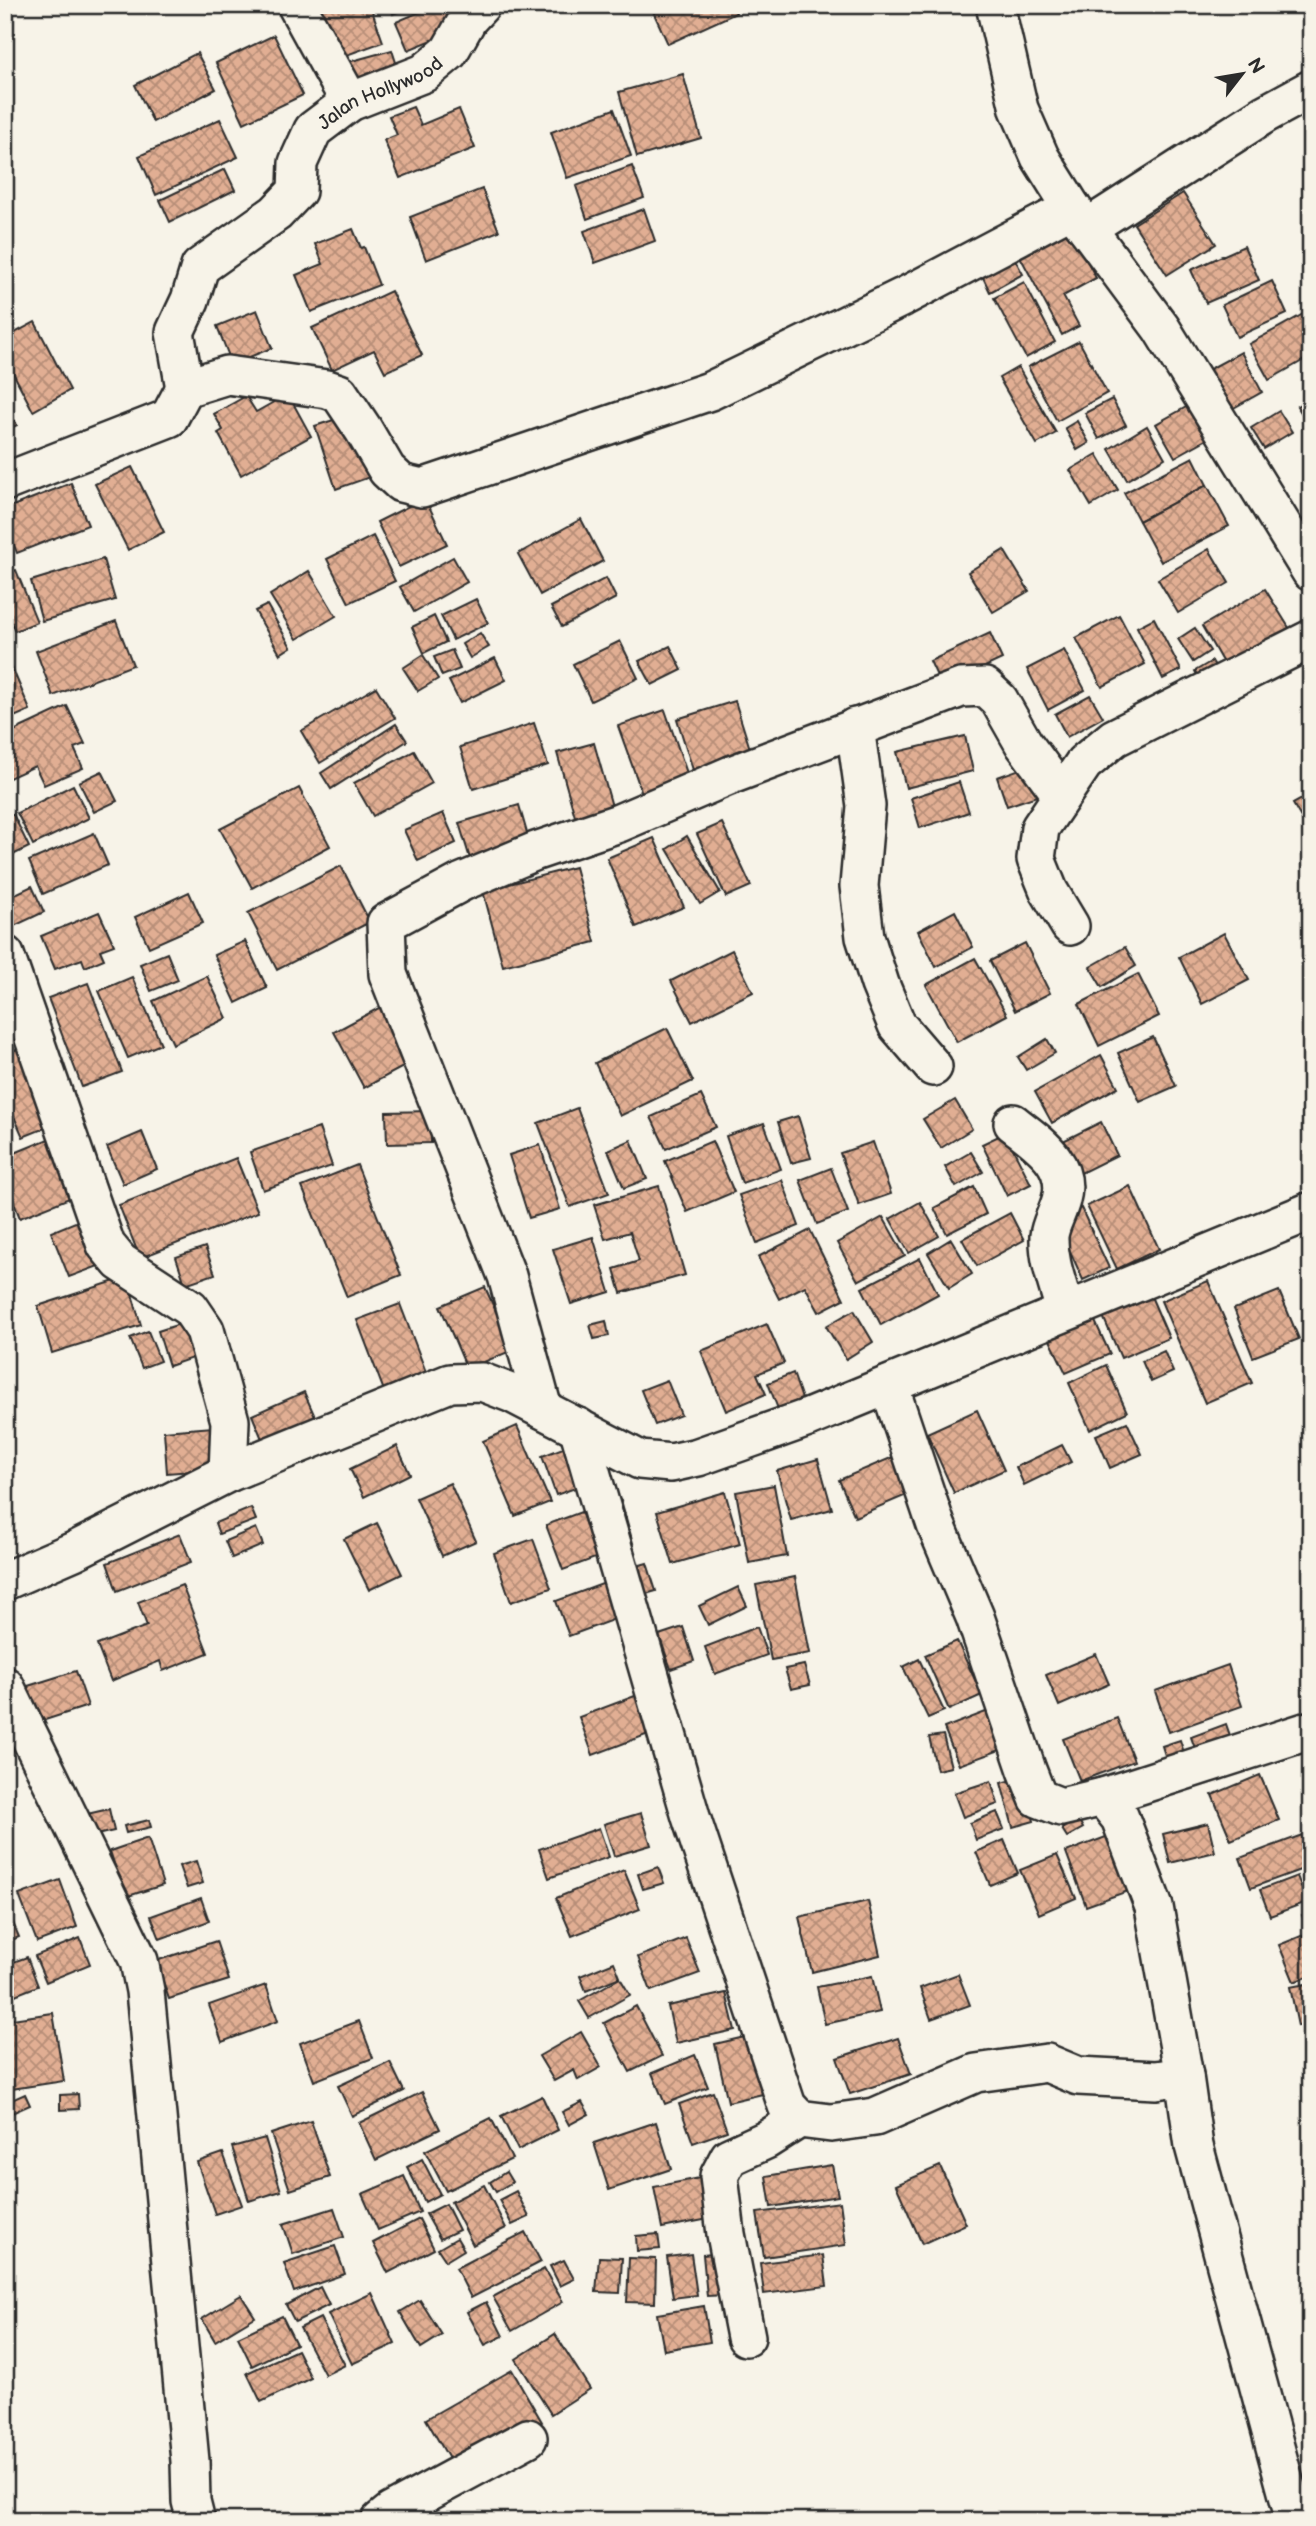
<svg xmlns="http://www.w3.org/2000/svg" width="1316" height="2526" font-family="'Balsamiq Sans',sans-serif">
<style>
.building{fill:url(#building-cross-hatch);stroke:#2b2b2b;stroke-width:2}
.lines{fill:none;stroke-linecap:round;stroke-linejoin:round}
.street-casing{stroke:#2b2b2b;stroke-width:42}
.street{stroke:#f7f3e8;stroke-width:37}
.labels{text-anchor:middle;stroke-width:7;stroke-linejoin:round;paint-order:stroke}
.street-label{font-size:19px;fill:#2b2b2b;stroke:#f7f3e8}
</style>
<defs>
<pattern id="building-cross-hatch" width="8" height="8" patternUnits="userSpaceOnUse" patternTransform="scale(1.75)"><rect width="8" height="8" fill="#e1ae93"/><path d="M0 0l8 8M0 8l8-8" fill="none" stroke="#b78e78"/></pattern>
</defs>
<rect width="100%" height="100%" fill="#f7f3e8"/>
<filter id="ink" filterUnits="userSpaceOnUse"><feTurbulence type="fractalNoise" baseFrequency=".0143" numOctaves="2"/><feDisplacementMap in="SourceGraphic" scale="14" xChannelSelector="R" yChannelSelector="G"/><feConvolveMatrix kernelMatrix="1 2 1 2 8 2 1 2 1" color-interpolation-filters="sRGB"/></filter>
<g filter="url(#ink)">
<g class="building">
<polygon points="312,5 370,5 383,42 341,57 330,26 317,31"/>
<polygon points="390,5 416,5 393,14"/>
<polygon points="436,5 446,5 457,30 408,50 396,22"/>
<polygon points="650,5 733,5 736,13 668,44"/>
<polygon points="274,35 303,95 244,123 216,63"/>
<polygon points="392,50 400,75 348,89 341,64"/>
<polygon points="197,53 216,89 153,122 135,85"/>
<polygon points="683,74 701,138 637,157 619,92"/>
<polygon points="413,107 421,125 459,109 475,148 400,178 384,140 397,135 389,116"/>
<polygon points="614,109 631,156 567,178 551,132"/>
<polygon points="220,119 238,157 156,195 139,156"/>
<polygon points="632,166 644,198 587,219 576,186"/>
<polygon points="225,169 235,190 170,222 160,200"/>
<polygon points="482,189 499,231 426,260 410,217"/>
<polygon points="1183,193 1216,244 1167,275 1134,224"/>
<polygon points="644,209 655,241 595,263 584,231"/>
<polygon points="1067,222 1096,278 1063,296 1079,326 1062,335 1016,249"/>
<polygon points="353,229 361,248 364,247 379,285 311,312 296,275 323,264 315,244"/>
<polygon points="1244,246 1259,280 1206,303 1191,270"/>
<polygon points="1011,252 1023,274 990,292 979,269"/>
<polygon points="1272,281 1287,314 1237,337 1222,305"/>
<polygon points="1024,282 1055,342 1026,358 994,298"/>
<polygon points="391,291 422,355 385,372 374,350 332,370 312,328"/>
<polygon points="257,310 272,348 232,364 217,326"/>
<polygon points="1305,313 1311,323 1311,356 1269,380 1249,344"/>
<polygon points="35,322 70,390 33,411 12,371 5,375 5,338"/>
<polygon points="1079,341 1107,393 1057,421 1028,367"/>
<polygon points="1241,352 1262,392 1230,410 1208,370"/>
<polygon points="1018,367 1056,433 1037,444 999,378"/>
<polygon points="288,394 311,436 241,475 218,433 223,430 214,414 246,396 256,412"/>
<polygon points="1311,398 1311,428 1297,406"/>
<polygon points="1112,399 1126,425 1099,439 1085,413"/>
<polygon points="1197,401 1216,434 1175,457 1156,424"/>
<polygon points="5,404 17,425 5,431"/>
<polygon points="1279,411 1292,432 1264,449 1251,428"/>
<polygon points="349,415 370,477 336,489 315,426"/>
<polygon points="1077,421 1089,443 1077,450 1065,428"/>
<polygon points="1147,426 1165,458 1127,480 1109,449"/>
<polygon points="1097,454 1118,490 1091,506 1070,470"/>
<polygon points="1193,457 1207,485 1139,521 1124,493"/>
<polygon points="132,467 164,532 128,550 95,484"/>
<polygon points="71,483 88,525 17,553 5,523 5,509"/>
<polygon points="1207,485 1229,526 1161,562 1139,521"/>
<polygon points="425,498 447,544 399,567 377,522"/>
<polygon points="581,519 603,561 540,595 518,554"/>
<polygon points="373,536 395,581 349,603 327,559"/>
<polygon points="1209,549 1229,583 1178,613 1158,579"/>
<polygon points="1004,550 1029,591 993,612 968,572"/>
<polygon points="453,557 467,582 414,612 400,587"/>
<polygon points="103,559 115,600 42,621 31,581"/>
<polygon points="16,570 37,622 15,631 5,606 5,574"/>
<polygon points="309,571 336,616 297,639 270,595"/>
<polygon points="606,578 616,598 562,627 551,607"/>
<polygon points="1265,589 1291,631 1227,670 1202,626"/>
<polygon points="476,599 488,623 453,640 441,616"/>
<polygon points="267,605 291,647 280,654 255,611"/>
<polygon points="1119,615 1145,664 1102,687 1076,638"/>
<polygon points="434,616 446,642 424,653 412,627"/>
<polygon points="1154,618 1181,670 1163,679 1137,627"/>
<polygon points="116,621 133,665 53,696 36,651"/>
<polygon points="1195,628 1210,651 1193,662 1178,639"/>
<polygon points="480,633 489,647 470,658 462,644"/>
<polygon points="990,633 1002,659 942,687 930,661"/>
<polygon points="620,641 638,678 591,701 573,664"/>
<polygon points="670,646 682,670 652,685 639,661"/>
<polygon points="452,650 460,669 442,676 434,657"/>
<polygon points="1064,650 1085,690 1048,710 1027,669"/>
<polygon points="5,651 30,710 5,721"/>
<polygon points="423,655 438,679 418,691 403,668"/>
<polygon points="495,658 506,680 460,703 449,681"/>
<polygon points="1212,661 1220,674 1202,684 1195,671"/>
<polygon points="376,687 395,718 320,763 301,731"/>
<polygon points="1090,695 1103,717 1067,737 1055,714"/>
<polygon points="735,701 751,752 693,770 677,719"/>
<polygon points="67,706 85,744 74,748 83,768 44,785 35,766 5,780 5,735"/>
<polygon points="665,710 688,776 642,793 618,726"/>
<polygon points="534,723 548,765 473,789 460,747"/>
<polygon points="396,724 407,741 331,789 321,773"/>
<polygon points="965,736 973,771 906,788 897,752"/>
<polygon points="594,743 613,810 576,820 557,753"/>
<polygon points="414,751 432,783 373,816 354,783"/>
<polygon points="1029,766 1040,795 1007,806 997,777"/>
<polygon points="102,771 117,801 94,812 79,782"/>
<polygon points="959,782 969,812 920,828 911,798"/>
<polygon points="73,785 89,818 33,845 17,813"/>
<polygon points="299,788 330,846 252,888 220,829"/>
<polygon points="1311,794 1311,835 1293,804"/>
<polygon points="519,805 531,847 472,865 459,823"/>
<polygon points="443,813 456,843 418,861 404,830"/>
<polygon points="13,814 29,847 5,859 5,818"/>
<polygon points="722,823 751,886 726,897 697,834"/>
<polygon points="94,833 108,865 43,894 29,861"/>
<polygon points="687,836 720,892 700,904 667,849"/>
<polygon points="654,838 684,907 636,927 607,858"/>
<polygon points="341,866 370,922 277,970 248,913"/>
<polygon points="575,867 595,942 503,966 483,891"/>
<polygon points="32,886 44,912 12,927 5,913 5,899"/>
<polygon points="189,892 203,923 149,947 135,917"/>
<polygon points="955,911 973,947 936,967 918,931"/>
<polygon points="99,912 114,945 100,950 104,959 85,967 82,959 55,969 41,936"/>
<polygon points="1224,933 1249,980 1202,1004 1179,957"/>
<polygon points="245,941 267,988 236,1003 214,955"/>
<polygon points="1025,943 1050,993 1015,1011 990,961"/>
<polygon points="1125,947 1136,966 1102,987 1090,967"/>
<polygon points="732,950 753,992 692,1022 671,981"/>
<polygon points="167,953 178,980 151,991 140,964"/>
<polygon points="975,958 1007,1015 957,1042 926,985"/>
<polygon points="1138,974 1159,1016 1099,1046 1079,1004"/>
<polygon points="207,976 227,1018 173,1044 153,1001"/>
<polygon points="132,977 161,1044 128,1058 99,991"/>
<polygon points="88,983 122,1072 82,1087 48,998"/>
<polygon points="388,1003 418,1059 364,1088 334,1032"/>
<polygon points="667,1028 693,1081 620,1116 595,1063"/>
<polygon points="1153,1037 1176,1086 1140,1102 1118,1053"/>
<polygon points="1047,1039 1055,1053 1026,1070 1018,1057"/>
<polygon points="17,1049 50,1126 23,1137 5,1096 5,1054"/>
<polygon points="1101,1055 1118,1087 1052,1123 1035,1092"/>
<polygon points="701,1095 716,1127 666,1149 651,1117"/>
<polygon points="955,1100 972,1129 941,1148 923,1119"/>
<polygon points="577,1108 609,1193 570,1207 538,1123"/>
<polygon points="431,1111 431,1143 387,1144 386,1112"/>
<polygon points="798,1116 811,1158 791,1163 778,1122"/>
<polygon points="1101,1122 1117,1155 1073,1177 1057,1144"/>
<polygon points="764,1123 781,1169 742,1183 726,1136"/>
<polygon points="319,1128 332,1166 263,1190 250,1152"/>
<polygon points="142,1132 157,1169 123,1184 107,1147"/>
<polygon points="1005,1133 1031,1184 1007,1196 982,1144"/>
<polygon points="58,1135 82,1193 20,1218 5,1181 5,1157"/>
<polygon points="631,1140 647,1179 624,1188 608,1150"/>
<polygon points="712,1141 734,1192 687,1212 665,1161"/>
<polygon points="873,1142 891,1194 859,1205 840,1153"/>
<polygon points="540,1145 560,1209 529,1218 509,1155"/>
<polygon points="971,1152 983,1172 956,1187 945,1167"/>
<polygon points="236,1158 258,1212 140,1258 119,1205"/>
<polygon points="357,1165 401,1275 347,1297 302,1187"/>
<polygon points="831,1168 848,1212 817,1224 800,1180"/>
<polygon points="782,1180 799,1226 757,1243 739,1195"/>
<polygon points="659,1186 685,1275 621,1293 614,1269 639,1261 630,1232 605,1239 594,1205"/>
<polygon points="1130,1186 1159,1249 1117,1269 1087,1206"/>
<polygon points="974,1187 986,1214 947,1234 934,1208"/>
<polygon points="920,1202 939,1236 909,1253 890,1219"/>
<polygon points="1081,1208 1109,1268 1083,1280 1056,1220"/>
<polygon points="1010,1213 1024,1240 977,1266 962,1239"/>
<polygon points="883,1217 905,1256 858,1281 837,1243"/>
<polygon points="85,1218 104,1264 69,1277 51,1232"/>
<polygon points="810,1230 844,1299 819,1312 805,1286 779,1299 758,1257"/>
<polygon points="593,1237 610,1292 571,1304 553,1249"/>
<polygon points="951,1239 972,1274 949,1288 928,1253"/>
<polygon points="205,1247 215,1274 185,1284 176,1257"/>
<polygon points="920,1258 938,1294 881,1325 862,1288"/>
<polygon points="127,1277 141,1325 52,1353 38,1306"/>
<polygon points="1208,1281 1252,1383 1205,1403 1161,1301"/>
<polygon points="485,1287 513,1350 467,1369 440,1306"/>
<polygon points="1279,1291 1299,1339 1253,1357 1234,1309"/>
<polygon points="1150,1294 1169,1338 1121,1358 1102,1314"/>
<polygon points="400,1304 429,1380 386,1396 357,1320"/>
<polygon points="854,1310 873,1342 846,1359 826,1326"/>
<polygon points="1094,1319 1110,1354 1066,1373 1050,1340"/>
<polygon points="189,1321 201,1355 169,1366 158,1331"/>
<polygon points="606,1321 609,1336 594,1339 590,1325"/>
<polygon points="767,1324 784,1363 757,1374 766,1394 726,1411 701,1351"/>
<polygon points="148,1331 160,1361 142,1368 130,1338"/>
<polygon points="1164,1351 1173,1372 1151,1382 1142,1361"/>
<polygon points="1106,1365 1127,1412 1090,1430 1069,1383"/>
<polygon points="793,1373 802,1399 778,1409 768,1383"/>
<polygon points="667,1380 681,1415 655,1425 641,1390"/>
<polygon points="304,1392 320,1428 267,1451 252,1415"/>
<polygon points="977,1410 1004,1470 954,1493 927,1433"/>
<polygon points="1127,1422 1142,1454 1110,1468 1096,1435"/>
<polygon points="517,1426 550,1502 515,1516 483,1441"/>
<polygon points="213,1427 217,1469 167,1473 164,1431"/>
<polygon points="1062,1445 1071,1462 1024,1485 1016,1467"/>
<polygon points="397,1446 410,1474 364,1497 350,1469"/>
<polygon points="568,1446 581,1486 556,1495 542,1456"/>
<polygon points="893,1457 909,1494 855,1517 839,1480"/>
<polygon points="818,1459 832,1509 791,1520 777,1471"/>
<polygon points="450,1483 476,1541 442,1556 416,1498"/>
<polygon points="774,1485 787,1556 749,1563 736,1492"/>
<polygon points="725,1492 740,1544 673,1564 657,1512"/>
<polygon points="621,1500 633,1543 618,1547 606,1504"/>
<polygon points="251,1508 256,1520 219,1534 215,1523"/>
<polygon points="581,1512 598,1557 563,1570 546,1525"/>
<polygon points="377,1523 402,1574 369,1590 344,1539"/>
<polygon points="256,1528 263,1545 232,1558 225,1541"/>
<polygon points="180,1534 191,1562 117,1591 107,1563"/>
<polygon points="533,1539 551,1588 511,1602 494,1553"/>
<polygon points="647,1563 656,1591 639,1596 630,1568"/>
<polygon points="795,1577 810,1653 771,1660 756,1585"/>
<polygon points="613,1580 626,1615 569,1636 556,1601"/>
<polygon points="182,1585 208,1653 163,1671 160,1661 111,1681 97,1645 147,1626 138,1602"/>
<polygon points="738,1587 747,1606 708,1625 699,1606"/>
<polygon points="683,1627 694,1661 671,1669 659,1635"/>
<polygon points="757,1627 767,1655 715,1674 705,1647"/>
<polygon points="957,1641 982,1695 949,1710 925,1655"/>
<polygon points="1096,1654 1109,1684 1059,1706 1046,1675"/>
<polygon points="919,1659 944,1711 928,1718 903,1667"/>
<polygon points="804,1665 810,1685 791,1689 785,1669"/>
<polygon points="1228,1665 1242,1706 1169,1732 1155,1691"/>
<polygon points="76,1671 88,1706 39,1722 28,1686"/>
<polygon points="640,1694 654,1732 593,1755 579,1717"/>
<polygon points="996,1708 1011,1746 959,1765 944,1728"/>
<polygon points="1117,1718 1134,1761 1080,1781 1063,1739"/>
<polygon points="1226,1724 1233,1744 1198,1757 1191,1737"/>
<polygon points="943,1735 951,1767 937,1770 929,1737"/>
<polygon points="1180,1740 1186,1759 1168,1765 1162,1746"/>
<polygon points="1311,1767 1311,1786 1305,1769"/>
<polygon points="1260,1775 1279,1820 1231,1840 1212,1795"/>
<polygon points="1022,1778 1034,1821 1013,1827 1001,1783"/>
<polygon points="991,1781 998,1804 963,1817 954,1793"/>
<polygon points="109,1809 114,1831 92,1836 87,1814"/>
<polygon points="997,1812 1004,1829 976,1840 970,1823"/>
<polygon points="641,1813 651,1845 614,1856 604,1824"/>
<polygon points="1078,1819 1083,1828 1067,1837 1062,1829"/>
<polygon points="149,1820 151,1827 126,1833 124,1826"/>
<polygon points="1208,1823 1215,1852 1170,1863 1163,1834"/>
<polygon points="599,1828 609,1857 549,1878 539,1849"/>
<polygon points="1111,1835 1131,1890 1086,1906 1066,1852"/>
<polygon points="1302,1835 1311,1858 1311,1866 1251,1888 1240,1858"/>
<polygon points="148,1838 163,1885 125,1897 110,1851"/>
<polygon points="1004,1840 1018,1873 990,1885 976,1852"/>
<polygon points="1057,1855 1076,1898 1039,1914 1020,1870"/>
<polygon points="196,1861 203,1883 187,1888 179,1866"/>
<polygon points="658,1867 664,1883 643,1889 638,1874"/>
<polygon points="624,1870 640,1909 572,1936 556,1898"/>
<polygon points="1297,1876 1307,1902 1270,1916 1260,1890"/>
<polygon points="60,1880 77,1927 37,1942 19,1895"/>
<polygon points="201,1898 209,1921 160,1939 151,1916"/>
<polygon points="868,1901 880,1955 812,1972 799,1917"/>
<polygon points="5,1904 19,1937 5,1943"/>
<polygon points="1311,1911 1311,1924 1306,1926 1302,1915"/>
<polygon points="1311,1932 1311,1975 1294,1982 1279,1945"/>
<polygon points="80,1938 90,1964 46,1982 35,1956"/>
<polygon points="686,1938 700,1973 651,1991 638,1957"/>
<polygon points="216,1941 229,1980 169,1999 156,1961"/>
<polygon points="27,1957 38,1986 5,1999 5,1965"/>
<polygon points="614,1962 620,1977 586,1991 580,1976"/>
<polygon points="958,1974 970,2005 931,2019 920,1988"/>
<polygon points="872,1976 880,2012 825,2024 817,1987"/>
<polygon points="620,1978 630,1995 589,2018 579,2001"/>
<polygon points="1311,1983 1311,2024 1298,2026 1290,1987"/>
<polygon points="266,1985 278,2021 222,2042 209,2005"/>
<polygon points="726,1993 735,2030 676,2043 668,2006"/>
<polygon points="636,2006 662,2056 630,2072 604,2023"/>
<polygon points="53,2013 64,2081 5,2090 5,2020"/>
<polygon points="359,2021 373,2058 314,2081 300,2043"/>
<polygon points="581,2032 601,2067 578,2080 574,2070 554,2081 539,2056"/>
<polygon points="753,2035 767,2093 728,2102 715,2044"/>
<polygon points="898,2038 911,2074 850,2094 837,2058"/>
<polygon points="695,2055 708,2087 665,2104 652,2073"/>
<polygon points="390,2062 404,2091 352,2116 338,2086"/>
<polygon points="422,2092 440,2129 376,2160 359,2123"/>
<polygon points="713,2092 727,2131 693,2143 679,2104"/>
<polygon points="25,2094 30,2105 12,2113 7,2102"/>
<polygon points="78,2094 79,2109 60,2110 60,2095"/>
<polygon points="542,2096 558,2130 518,2150 501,2116"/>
<polygon points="582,2102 589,2114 569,2125 562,2112"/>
<polygon points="491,2118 512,2159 446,2191 425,2151"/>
<polygon points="311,2121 330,2177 290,2190 271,2134"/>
<polygon points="656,2122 671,2169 609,2190 594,2143"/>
<polygon points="265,2138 281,2191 249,2201 232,2147"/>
<polygon points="223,2153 242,2205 215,2214 197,2162"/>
<polygon points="422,2159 440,2194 425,2202 407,2167"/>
<polygon points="832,2165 838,2196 771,2207 766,2176"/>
<polygon points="940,2166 966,2224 922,2244 896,2185"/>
<polygon points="506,2172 512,2182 496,2192 490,2182"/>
<polygon points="404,2176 420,2212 378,2230 362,2194"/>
<polygon points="705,2177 714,2218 662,2228 654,2187"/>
<polygon points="484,2185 506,2228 473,2245 451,2202"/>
<polygon points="516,2191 529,2217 512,2225 499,2200"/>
<polygon points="840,2202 846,2245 764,2257 757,2213"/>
<polygon points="446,2204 459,2230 440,2239 426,2214"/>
<polygon points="334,2208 344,2237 293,2254 283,2224"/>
<polygon points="419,2219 434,2249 388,2273 373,2243"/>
<polygon points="525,2232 541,2262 471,2298 456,2268"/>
<polygon points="658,2234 660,2249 637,2251 636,2236"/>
<polygon points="457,2238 464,2250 446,2261 438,2249"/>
<polygon points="335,2246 345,2274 294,2292 284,2263"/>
<polygon points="723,2253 727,2295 707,2296 703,2255"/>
<polygon points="691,2254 697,2295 673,2298 667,2257"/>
<polygon points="823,2255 827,2286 764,2294 760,2263"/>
<polygon points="599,2257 622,2258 620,2293 596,2292"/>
<polygon points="629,2258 656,2259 655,2303 627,2302"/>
<polygon points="564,2260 574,2279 560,2286 550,2266"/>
<polygon points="544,2269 563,2302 512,2331 493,2297"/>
<polygon points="320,2287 329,2305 295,2322 286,2305"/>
<polygon points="372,2293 395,2344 352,2364 328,2314"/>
<polygon points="241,2295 255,2317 215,2341 202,2319"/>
<polygon points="420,2300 442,2335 421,2348 400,2312"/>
<polygon points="486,2302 503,2336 485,2345 467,2312"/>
<polygon points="704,2306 710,2342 664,2350 657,2314"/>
<polygon points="282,2316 296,2344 252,2366 238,2337"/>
<polygon points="320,2318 345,2365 325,2375 300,2328"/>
<polygon points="555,2334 590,2389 551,2414 516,2359"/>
<polygon points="297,2350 311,2378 261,2402 247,2373"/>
<polygon points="512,2370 542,2422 456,2471 426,2419"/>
</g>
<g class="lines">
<defs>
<g id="street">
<polyline points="995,5 1019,109 1040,157 1072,208 1161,328 1311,572"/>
<polyline points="297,6 350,102"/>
<polyline points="1087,228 1265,114 1311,89"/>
<path id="s1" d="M 185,388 L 175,332 L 190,300 L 200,267 L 276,213 L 297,191 L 298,163 L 313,130 L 350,102 L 424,73 L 449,52 L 468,19 L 481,5"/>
<polyline points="5,482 169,418 185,388 227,375 327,389 339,393 363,429 387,470 401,483 422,488 710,391 903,297 1072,208"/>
<polyline points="855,727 866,806 859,886 865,937 880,984 897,1025 933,1067"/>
<polyline points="1070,926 1049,891 1036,859 1040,828 1084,763 1114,738 1311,639"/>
<polyline points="5,955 106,1245 120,1262 190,1308 205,1330 230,1421 228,1473"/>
<path d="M 1013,1123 C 1038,1143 1071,1163 1061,1200 C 1058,1212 1050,1225 1049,1236 C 1048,1262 1059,1287 1065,1311"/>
<polyline points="889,1385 936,1525 975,1617 1027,1770 1038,1798 1061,1807 1103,1797 1120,1818 1154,1907 1184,2076"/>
<polyline points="543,1409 507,1276 388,974 386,923 462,882 536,851 619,823 731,775 961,688 985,687 999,700 1024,744 1061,794"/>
<polyline points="578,1427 691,1817 787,2106 799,2119 831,2123 875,2117 976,2073 1047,2063 1078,2076 1156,2080 1184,2076 1194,2146 1295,2521"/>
<polyline points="5,1581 74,1551 228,1473 450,1383 482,1382 513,1394 640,1460 671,1463 698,1457 808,1418 1311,1211"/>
<polyline points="5,1686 139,1961 145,1991 190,2461 191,2501 196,2521"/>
<polyline points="1103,1797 1311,1730"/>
<polyline points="746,2337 726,2234 719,2176 729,2157 766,2140 799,2119"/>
<polyline points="380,2521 391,2512 528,2438"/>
</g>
</defs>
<use href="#street" class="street-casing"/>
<use href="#street" class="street"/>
</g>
</g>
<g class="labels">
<g class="street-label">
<text dy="7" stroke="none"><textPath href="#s1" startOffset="392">Jalan Hollywood</textPath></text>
</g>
</g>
<rect width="1316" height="2526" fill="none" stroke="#f7f3e8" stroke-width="28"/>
<rect x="14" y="14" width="1288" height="2498" fill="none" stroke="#2b2b2b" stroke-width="2.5" filter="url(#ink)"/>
<g transform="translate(1242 74) rotate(59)" stroke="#f7f3e8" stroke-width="5" paint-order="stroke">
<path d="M0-5L12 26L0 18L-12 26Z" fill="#2b2b2b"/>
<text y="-10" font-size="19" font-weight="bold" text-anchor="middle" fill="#2b2b2b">N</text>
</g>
</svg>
